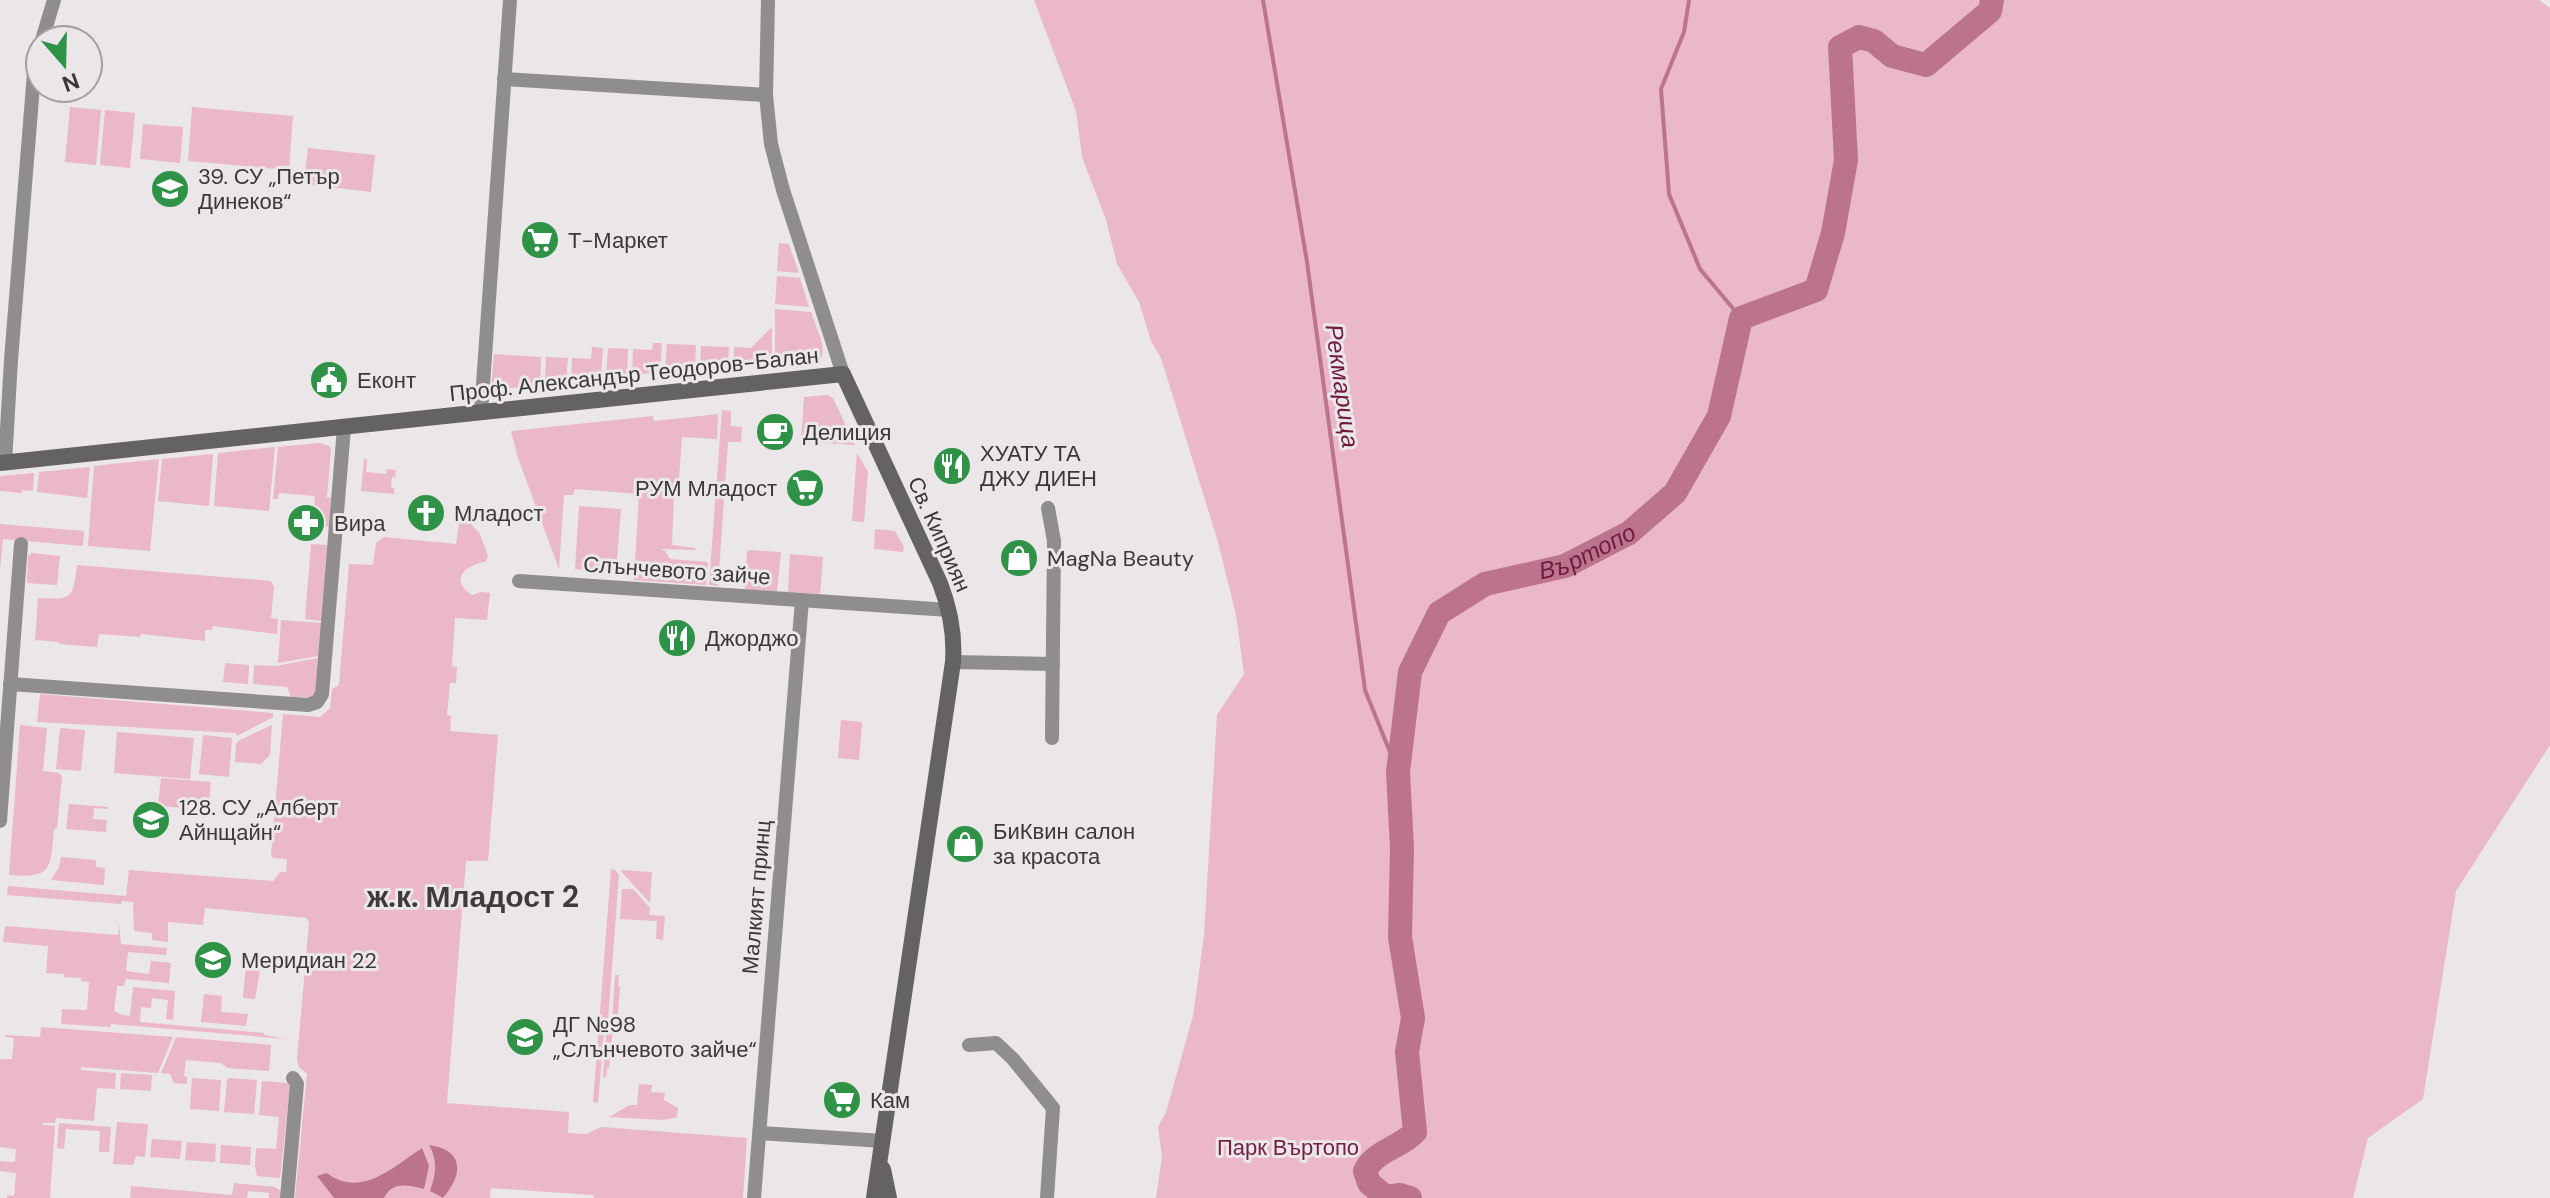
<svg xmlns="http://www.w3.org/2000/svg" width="2550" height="1198" font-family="'DM Sans',sans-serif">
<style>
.green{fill:#eab8c8}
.water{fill:#bc748c}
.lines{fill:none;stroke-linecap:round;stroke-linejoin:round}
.stream{stroke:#bc748c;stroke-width:4}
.river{stroke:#bc748c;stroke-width:24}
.street{stroke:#8f8d8d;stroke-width:14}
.secondary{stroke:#656263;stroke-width:16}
.labels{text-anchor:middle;stroke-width:6;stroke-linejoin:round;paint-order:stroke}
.poi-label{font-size:22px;fill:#3a3839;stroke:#ebe6e7;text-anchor:start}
.street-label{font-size:22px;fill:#3a3839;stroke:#ebe6e7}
.park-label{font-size:22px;fill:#772046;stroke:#ebe6e7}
.water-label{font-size:24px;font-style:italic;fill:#711940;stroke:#ebe6e7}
.district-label{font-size:30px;font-weight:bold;fill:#3f3b3c;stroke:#ebe6e7}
</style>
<rect width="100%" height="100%" fill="#ebe6e7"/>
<g class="green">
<polygon points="1034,0 2539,0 2550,8 2550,745 2456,891 2423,1099 2368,1138 2353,1198 1156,1198 1162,1157 1158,1127 1166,1112 1193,1016 1204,936 1217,715 1244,674 1236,615 1218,542 1161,358 1151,341 1139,302 1117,264 1106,220 1082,157 1076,111"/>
<polygon points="70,107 101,110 96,165 65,162"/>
<polygon points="192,107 293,116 289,170 188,161"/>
<polygon points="105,110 135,113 130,168 100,165"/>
<polygon points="143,124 183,127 180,163 140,159"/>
<polygon points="308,148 375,155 371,192 304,184"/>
<polygon points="779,243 789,244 799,273 777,271"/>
<polygon points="777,276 800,278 809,307 775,304"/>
<path d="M 775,309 L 811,312 C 820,340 838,364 797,368 L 791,364 L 784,369 L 777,369 L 775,364 Z"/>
<polygon points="772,327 772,363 769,360 733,364 734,347 751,348"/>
<polygon points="653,343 662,343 660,372 632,375 633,349 652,350"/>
<polygon points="667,344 696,345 695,368 665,372"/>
<polygon points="701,346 729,347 728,365 700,368"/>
<polygon points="592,347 603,348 601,378 571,382 572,358 591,359"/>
<polygon points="608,348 628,349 627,376 606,378"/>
<polygon points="494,354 541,357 540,385 491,390"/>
<polygon points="546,357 568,358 566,382 545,384"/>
<polygon points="827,395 833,398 855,445 801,441 804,397"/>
<polygon points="722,410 731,411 731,426 742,427 741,442 728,442 718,586 709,585"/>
<polygon points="718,414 717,439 682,437 678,493 674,493 672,545 695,548 695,550 661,549 665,551 670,559 708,562 706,585 634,580 639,494 575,489 573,495 564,495 559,569 518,458 511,431 653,416 654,421"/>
<polygon points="320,443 329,446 331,450 327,497 325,497 331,498 329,527 313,525 315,496 279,493 278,499 273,499 278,447"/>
<polygon points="275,447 269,511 214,506 218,453"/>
<polygon points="857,453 868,472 864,522 852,521"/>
<polygon points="213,454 209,506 158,501 162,459"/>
<polygon points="159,459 150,551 88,546 94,466"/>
<polygon points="364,459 367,459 366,472 386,474 387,469 396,470 395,477 392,477 391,487 394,488 394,494 361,491"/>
<polygon points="90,467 87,498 37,492 39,472"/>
<polygon points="34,473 33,491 22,490 22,493 0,491 0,476"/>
<polygon points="579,506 621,509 616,572 575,569"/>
<path d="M 460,515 L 463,515 L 480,534 L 488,556 L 485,562 C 465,565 449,580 472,595 L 481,592 L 490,593 L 487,620 L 455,618 L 452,666 L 457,667 L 456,683 L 450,683 L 447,715 L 451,716 L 450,731 L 498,735 L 488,861 L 466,861 L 447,1103 L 569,1112 L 568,1133 L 586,1134 L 601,1127 L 747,1138 L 743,1198 L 594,1198 L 593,1195 L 491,1188 L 490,1198 L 295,1198 L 307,1074 L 299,1067 L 297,1059 L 309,923 L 307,918 L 205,908 L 203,925 L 168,922 L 168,942 L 152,940 L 152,933 L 134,931 L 133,902 L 122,901 L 121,904 L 7,895 L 8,886 L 126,896 L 129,870 L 273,881 L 280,872 L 286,872 L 287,859 L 273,858 L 271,855 L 283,714 L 320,717 L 330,708 L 332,689 L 339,685 L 349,564 L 373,565 L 376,543 L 384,537 L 456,544 Z"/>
<polygon points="0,524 84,531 83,546 3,539 0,570"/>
<polygon points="875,529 895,531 904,547 903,552 874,549"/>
<polygon points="311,544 327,545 321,621 305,619"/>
<polygon points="750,550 781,552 777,591 745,590 747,552"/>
<polygon points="32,553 60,556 57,585 27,583 28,556"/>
<polygon points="790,554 823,557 820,594 788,592"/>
<path d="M 77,565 L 271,581 L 274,587 L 271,618 L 278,619 L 277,634 L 213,626 L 212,630 L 205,630 L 205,641 L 141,634 L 140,637 L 99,634 L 97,647 L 60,644 L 59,642 L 36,640 L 35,642 L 38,598 C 72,600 73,599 77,565 Z"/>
<polygon points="281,620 321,623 318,656 278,663"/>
<polygon points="318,658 315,693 312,697 291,697 287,687 253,684 254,665 276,666"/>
<polygon points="225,663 249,665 248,684 223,682"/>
<polygon points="40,694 273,713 273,717 237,736 236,733 37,722"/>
<polygon points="841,720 862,722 859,760 838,758"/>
<path d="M 20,725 L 47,728 L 43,771 L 59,773 L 62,776 L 57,828 L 54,829 C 50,868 53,879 9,875 Z"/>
<polygon points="272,725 270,755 261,764 235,762 236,744 238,741"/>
<polygon points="60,728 85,730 81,771 56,769"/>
<polygon points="117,732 194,738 190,779 114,773"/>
<polygon points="203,735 232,738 229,777 199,774"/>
<polygon points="161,778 211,782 208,810 158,806"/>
<polygon points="69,804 108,807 108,809 94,808 93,819 107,820 106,832 66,829"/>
<polygon points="61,857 96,860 96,867 105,868 104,885 51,880 59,867"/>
<polygon points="611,869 615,870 619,875 608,1020 605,1020 598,1103 593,1102"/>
<polygon points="620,870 652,872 650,903"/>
<polygon points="622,889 633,889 650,908 649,915 665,916 663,940 656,939 657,921 620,919"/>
<polygon points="119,924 121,944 167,948 166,955 128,952 126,971 149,974 151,961 171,963 169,983 126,979 124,986 117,986 114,1011 122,1015 130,1016 133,987 175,991 173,1020 166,1019 168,1000 152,998 151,1008 141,1007 140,1022 264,1033 264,1035 287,1039 111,1024 110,1027 61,1024 62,1009 87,1010 89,982 81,981 81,978 64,977 64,974 46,973 48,946 3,942 5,926 118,935"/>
<polygon points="246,963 261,965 255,999 243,998"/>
<polygon points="615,975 619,975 618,986 620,987 617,1027 613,1027 609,1068 607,1068 606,1077 603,1077 607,1023 612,1023"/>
<polygon points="204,994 222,996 221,1012 248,1014 246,1026 201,1022"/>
<polygon points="41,1027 173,1037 158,1073 81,1067 81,1070 116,1073 115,1089 97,1088 94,1121 56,1118 55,1123 42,1123 43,1125 55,1126 50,1198 7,1198 7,1195 14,1196 16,1173 0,1171 0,1161 15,1162 16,1149 0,1147 0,1059 12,1059 14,1038 5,1037 5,1035 40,1037"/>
<polygon points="176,1037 271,1045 269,1071 227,1068 221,1063 186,1060 184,1076 187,1077 187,1084 174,1083 170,1074 161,1073"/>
<polygon points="121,1073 152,1075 151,1091 120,1089"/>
<polygon points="192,1078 221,1080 219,1111 190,1109"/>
<polygon points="229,1078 257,1080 254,1114 224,1112 227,1080"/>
<polygon points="262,1081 288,1083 290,1087 280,1178 257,1176 255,1166 256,1148 276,1149 279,1117 259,1115"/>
<polygon points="639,1084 652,1085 651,1092 665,1093 664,1100 678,1108 677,1117 664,1120 609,1117 630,1105 637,1105"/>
<polygon points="117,1122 148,1124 145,1157 136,1156 133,1165 113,1164"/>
<polygon points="59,1123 111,1127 109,1152 99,1152 100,1131 66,1129 64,1149 57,1148"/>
<polygon points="152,1139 182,1141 180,1159 150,1157"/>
<polygon points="187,1142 216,1144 215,1162 185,1160"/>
<polygon points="221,1145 251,1147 250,1165 220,1163"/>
<polygon points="234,1183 275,1187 281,1191 281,1198 269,1198 269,1193 248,1191 247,1198 130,1198 131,1186 232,1195"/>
</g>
<g class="water">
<path d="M 429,1145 C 465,1150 463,1175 443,1198 L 430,1191 C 436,1174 438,1161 429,1145 Z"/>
<path d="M 422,1148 L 429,1166 L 424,1189 C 408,1185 392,1181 384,1198 L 334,1198 L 317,1176 L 327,1173 C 360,1198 391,1169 422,1148 Z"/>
</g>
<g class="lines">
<g class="stream">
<polyline points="1263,0 1307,262 1365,690 1398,772"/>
<polyline points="1689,0 1684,32 1661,89 1669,194 1700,269 1741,318"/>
</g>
<path class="river" id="s1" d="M 1410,1198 L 1400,1195 L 1386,1197 L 1369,1183 L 1365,1171 C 1374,1151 1400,1148 1415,1132 L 1407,1052 L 1413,1018 L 1400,937 L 1402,848 L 1398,772 L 1410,672 L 1439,613 L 1485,584 L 1565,566 L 1629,533 L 1675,493 L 1719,416 L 1741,318 L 1816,290 L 1833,233 L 1846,160 L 1840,47 L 1859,37 L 1874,41 L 1892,56 L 1926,65 L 1990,11 L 1992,0"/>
<g class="street">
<polyline points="768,0 766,95 771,144 783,190 843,374"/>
<polyline points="42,40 54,0"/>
<polyline points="504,79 766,95"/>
<polyline points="481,413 510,0"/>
<polyline points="5,463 11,360 34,73 40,48"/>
<polyline points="1048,508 1054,541 1052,738"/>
<polyline points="519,581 949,610"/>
<polyline points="953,662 1053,664"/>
<polyline points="10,684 308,705 317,702 322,694 344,428"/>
<polyline points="0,821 21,544"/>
<polyline points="969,1045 996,1043 1013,1059 1053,1108 1047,1198"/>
<polyline points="760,1133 883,1141"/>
<polyline points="287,1198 297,1084 293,1078"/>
<polyline points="754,1198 802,600"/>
</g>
<g class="secondary">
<path d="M 0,463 L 843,374 L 940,583 C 950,609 955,634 953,662 L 874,1198"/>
<polyline points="883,1169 889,1198"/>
</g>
</g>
<defs>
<symbol id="school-disc" viewBox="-11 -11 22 22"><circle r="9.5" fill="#2e9247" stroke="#ebe6e7"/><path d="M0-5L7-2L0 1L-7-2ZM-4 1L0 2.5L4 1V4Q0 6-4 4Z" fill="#fff"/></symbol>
<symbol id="supermarket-disc" viewBox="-11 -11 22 22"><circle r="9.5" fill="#2e9247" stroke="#ebe6e7"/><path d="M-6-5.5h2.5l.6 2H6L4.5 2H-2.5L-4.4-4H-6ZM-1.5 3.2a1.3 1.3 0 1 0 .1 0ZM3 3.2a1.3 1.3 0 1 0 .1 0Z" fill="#fff"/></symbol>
<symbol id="civic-disc" viewBox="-11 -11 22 22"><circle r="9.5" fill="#2e9247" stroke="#ebe6e7"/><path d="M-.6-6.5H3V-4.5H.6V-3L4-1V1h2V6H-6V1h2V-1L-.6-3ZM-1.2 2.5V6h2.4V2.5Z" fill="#fff"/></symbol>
<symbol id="cafe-disc" viewBox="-11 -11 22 22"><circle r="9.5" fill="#2e9247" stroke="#ebe6e7"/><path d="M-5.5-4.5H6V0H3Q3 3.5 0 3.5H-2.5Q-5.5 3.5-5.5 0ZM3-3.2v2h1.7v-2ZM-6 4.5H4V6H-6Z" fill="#fff"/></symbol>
<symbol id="restaurant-disc" viewBox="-11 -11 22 22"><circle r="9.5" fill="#2e9247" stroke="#ebe6e7"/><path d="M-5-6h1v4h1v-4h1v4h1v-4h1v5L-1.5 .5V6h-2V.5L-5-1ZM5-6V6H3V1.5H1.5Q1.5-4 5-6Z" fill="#fff"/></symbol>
<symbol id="church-disc" viewBox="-11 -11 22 22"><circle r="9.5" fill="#2e9247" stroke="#ebe6e7"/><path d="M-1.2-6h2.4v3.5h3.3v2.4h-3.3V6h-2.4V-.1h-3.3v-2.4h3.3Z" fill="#fff"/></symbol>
<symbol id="pharmacy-disc" viewBox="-11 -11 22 22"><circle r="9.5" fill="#2e9247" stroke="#ebe6e7"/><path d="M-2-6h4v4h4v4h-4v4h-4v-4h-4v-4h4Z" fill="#fff"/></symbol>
<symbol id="shop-disc" viewBox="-11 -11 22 22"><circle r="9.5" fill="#2e9247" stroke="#ebe6e7"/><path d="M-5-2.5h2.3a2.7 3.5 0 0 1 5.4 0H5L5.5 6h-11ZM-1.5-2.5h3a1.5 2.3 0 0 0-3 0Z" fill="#fff"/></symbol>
</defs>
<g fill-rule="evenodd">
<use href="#school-disc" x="148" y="167" width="44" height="44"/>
<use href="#supermarket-disc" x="518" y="218" width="44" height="44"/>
<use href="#civic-disc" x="307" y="358" width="44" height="44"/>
<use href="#cafe-disc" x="753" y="410" width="44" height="44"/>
<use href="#restaurant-disc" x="930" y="444" width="44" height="44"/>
<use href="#supermarket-disc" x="783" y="466" width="44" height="44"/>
<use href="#church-disc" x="404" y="491" width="44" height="44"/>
<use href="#pharmacy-disc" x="284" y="501" width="44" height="44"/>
<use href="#shop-disc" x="997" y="536" width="44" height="44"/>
<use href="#restaurant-disc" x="655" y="616" width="44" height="44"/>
<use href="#school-disc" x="129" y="798" width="44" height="44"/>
<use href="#shop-disc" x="943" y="822" width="44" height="44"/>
<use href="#school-disc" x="191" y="938" width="44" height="44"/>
<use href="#school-disc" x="503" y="1015" width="44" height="44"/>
<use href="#supermarket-disc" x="820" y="1078" width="44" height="44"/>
</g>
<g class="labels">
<g class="poi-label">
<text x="198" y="184">39. СУ „Петър<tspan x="198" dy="25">Динеков“</tspan></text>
<text x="568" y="248">Т-Маркет</text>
<text x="357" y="388">Еконт</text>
<text x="803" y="440">Делиция</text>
<text x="980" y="461">ХУАТУ ТА<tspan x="980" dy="25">ДЖУ ДИЕН</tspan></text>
<text x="777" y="496" text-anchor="end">РУМ Младост</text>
<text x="454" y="521">Младост</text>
<text x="334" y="531">Вира</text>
<text x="1047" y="566">MagNa Beauty</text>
<text x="705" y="646">Джорджо</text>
<text x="179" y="815">128. СУ „Алберт<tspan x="179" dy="25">Айнщайн“</tspan></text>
<text x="993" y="839">БиКвин салон<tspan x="993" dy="25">за красота</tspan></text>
<text x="241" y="968">Меридиан 22</text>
<text x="553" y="1032">ДГ №98<tspan x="553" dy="25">„Слънчевото зайче“</tspan></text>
<text x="870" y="1108">Кам</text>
</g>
<g class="street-label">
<text transform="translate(634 374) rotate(-6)" y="8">Проф. Александър Теодоров-Балан</text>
<text transform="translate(940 534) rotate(66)" y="8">Св. Киприян</text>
<text transform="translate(677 570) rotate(4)" y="8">Слънчевото зайче</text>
<text transform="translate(756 897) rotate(-85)" y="8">Малкият принц</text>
</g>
<g class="park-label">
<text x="1288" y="1155">Парк Въртопо</text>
</g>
<g class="water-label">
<text transform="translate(1342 386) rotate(82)" y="8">Рекмарица</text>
<text dy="8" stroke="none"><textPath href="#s1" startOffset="814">Въртопо</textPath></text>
</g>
<g class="district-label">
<text x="473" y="907">ж.к. Младост 2</text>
</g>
</g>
<g transform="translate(64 64) rotate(160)"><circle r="38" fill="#ebe6e7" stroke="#a4a0a1" stroke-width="2"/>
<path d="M0-6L14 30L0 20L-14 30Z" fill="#2e9247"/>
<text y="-12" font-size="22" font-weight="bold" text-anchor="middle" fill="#3a3839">N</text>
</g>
</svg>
